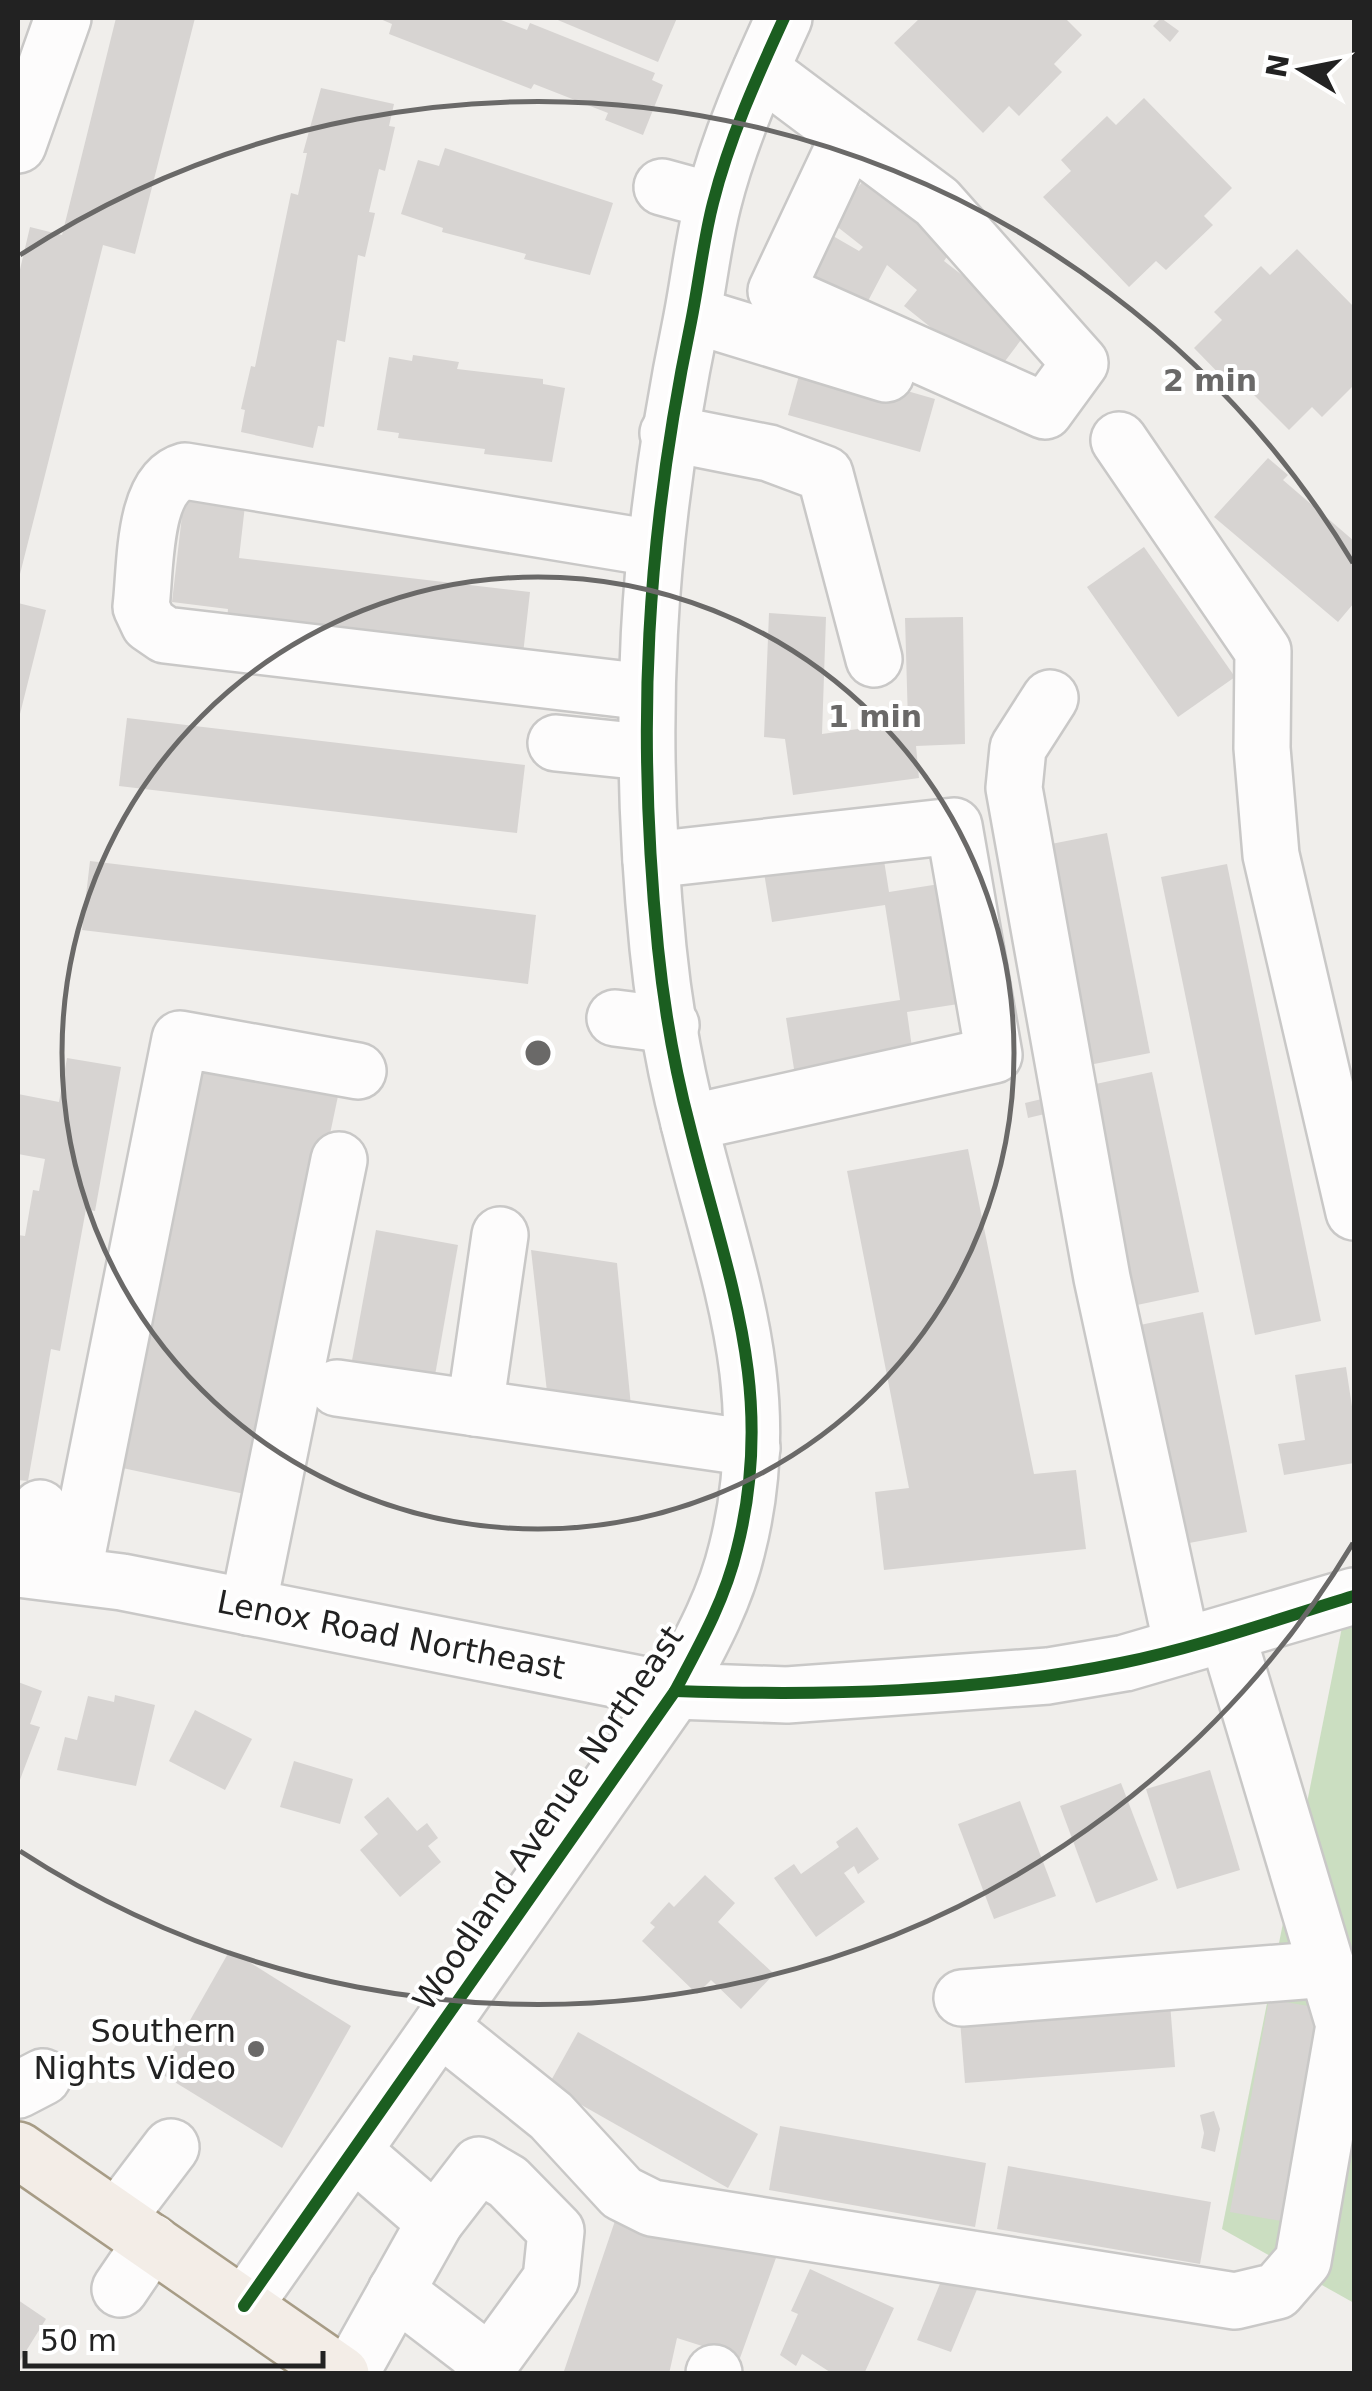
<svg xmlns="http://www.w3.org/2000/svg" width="1372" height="2391" font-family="'DejaVu Sans',sans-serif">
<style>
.forest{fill:#cbdec1}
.building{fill:#d7d4d2}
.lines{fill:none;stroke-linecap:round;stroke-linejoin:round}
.minor-casing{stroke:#c9c8c7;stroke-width:60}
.major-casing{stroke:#a79c86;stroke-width:60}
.minor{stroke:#fdfcfc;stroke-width:55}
.major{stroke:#f3ede7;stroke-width:55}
.cycleway-casing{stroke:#fff;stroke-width:19}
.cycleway{stroke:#1b5e20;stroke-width:12}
.ring{fill:none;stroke:#6a6968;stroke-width:5}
.poi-dot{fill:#6a6968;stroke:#fff;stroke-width:4}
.labels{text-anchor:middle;stroke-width:8;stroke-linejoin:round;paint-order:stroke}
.street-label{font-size:32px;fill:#222;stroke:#fff}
.poi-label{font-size:32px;fill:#222;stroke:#fff;text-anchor:end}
.centre{fill:#6a6968;stroke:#fff;stroke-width:5}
.ring-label{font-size:30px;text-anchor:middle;font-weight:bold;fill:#6a6968;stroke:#fff;stroke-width:8;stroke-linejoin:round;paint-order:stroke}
</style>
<rect width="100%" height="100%" fill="#f0eeeb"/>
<polygon class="forest" points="1350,1587 1354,1588 1354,2303 1222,2229"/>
<g class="building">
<polygon points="116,18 195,18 135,254 103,245 18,582 18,278 30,227 62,235"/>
<polygon points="378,18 496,18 527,30 530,23 655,73 652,80 663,85 643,135 605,120 608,113 534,84 531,89 389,34 392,24"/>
<polygon points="553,18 677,18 658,62"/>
<polygon points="920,18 1065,18 1082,35 1054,64 1062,72 1019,116 1009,106 983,133 894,43"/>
<polygon points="1161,18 1179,31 1170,42 1153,26"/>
<polygon points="321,88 394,104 389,126 395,127 385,171 379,169 369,212 375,213 365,257 358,255 345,342 337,340 324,427 318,426 313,448 241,432 245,410 241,409 251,366 255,367 291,193 298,195 307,153 303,153"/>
<polygon points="1144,98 1232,188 1204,216 1213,225 1166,270 1156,261 1129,287 1043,197 1071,171 1061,160 1107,116 1116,125"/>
<polygon points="445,148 613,203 590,275 524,259 526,254 442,232 443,228 401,214 418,160 439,166"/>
<polygon points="868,175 957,242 944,261 1030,328 993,377 904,306 917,290 887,265 858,320 804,289 833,236 859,251 863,247 830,221"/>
<polygon points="1297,249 1354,307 1354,385 1322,417 1312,407 1289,430 1243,384 1236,391 1194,348 1222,320 1214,312 1261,266 1270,275"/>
<polygon points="413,355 459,362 457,369 543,379 543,384 565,388 552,462 484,454 485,449 398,438 399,433 377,430 389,357 412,361"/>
<polygon points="803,361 935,399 920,452 788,415"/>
<polygon points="1268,458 1288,475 1283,480 1354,541 1354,603 1338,622 1214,517"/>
<polygon points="186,481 247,488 239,558 530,592 523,654 227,620 228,609 172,602"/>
<polygon points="1144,547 1235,677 1178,717 1087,587"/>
<polygon points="18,603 46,610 19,718 18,718"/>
<polygon points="769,613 826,617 822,734 908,722 905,618 963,617 965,744 916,746 919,778 793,795 785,739 764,737"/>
<polygon points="127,718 525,765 517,833 119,786"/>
<polygon points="1107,833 1150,1053 1089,1065 1046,845"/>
<polygon points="880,835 889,892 952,882 971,1002 907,1012 915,1069 797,1088 786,1018 900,1000 885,905 772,922 761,854"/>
<polygon points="90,861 536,915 528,984 82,930"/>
<polygon points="1227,864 1321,1321 1255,1335 1161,877"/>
<polygon points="67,1058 121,1067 95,1211 86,1209 60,1351 51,1349 28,1481 18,1480 18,1235 25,1236 33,1190 39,1191 45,1159 18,1154 18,1094 59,1102"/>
<polygon points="196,1066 338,1096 254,1496 113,1466"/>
<polygon points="1152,1072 1199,1292 1137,1305 1091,1085"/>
<polygon points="1046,1098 1049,1113 1028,1118 1025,1103"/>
<polygon points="968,1149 1034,1474 1076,1470 1086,1549 884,1570 875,1492 909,1488 847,1171"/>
<polygon points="376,1230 458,1245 434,1381 351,1366"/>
<polygon points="531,1250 617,1263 631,1406 547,1392"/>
<polygon points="1203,1312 1247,1532 1184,1544 1140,1325"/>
<polygon points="1346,1367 1354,1420 1354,1463 1284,1475 1278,1444 1305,1440 1295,1375"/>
<polygon points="18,1682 42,1691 30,1724 40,1727 18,1785"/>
<polygon points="115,1695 155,1705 136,1786 57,1770 65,1737 77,1740 88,1696 114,1702"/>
<polygon points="195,1710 252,1739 225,1790 169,1761"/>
<polygon points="294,1761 353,1779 340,1824 280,1807"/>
<polygon points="1210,1770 1240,1870 1177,1889 1146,1789"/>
<polygon points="1121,1783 1158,1880 1096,1903 1060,1806"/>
<polygon points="388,1797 417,1831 427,1823 438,1838 428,1846 441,1862 400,1897 360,1850 378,1834 364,1817"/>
<polygon points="1020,1801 1056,1896 994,1919 958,1824"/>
<polygon points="857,1827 879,1859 858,1874 854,1866 844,1873 865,1902 816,1937 774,1878 794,1864 801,1874 839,1847 836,1842"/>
<polygon points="705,1875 735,1903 718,1922 774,1974 741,2009 711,1980 697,1994 642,1941 655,1927 650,1923 669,1902 674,1907"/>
<polygon points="230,1950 351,2026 282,2148 160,2073"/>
<polygon points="1269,1999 1331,2010 1292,2223 1230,2212"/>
<polygon points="1170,2003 1175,2067 965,2083 960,2020"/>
<polygon points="578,2032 758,2134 728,2188 548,2086"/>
<polygon points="1214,2111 1220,2129 1215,2152 1201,2148 1204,2133 1200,2115"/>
<polygon points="780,2126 986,2163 975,2227 769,2190"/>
<polygon points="1008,2166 1211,2202 1200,2264 997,2229"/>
<polygon points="618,2212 781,2244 740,2358 677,2338 669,2374 563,2374"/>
<polygon points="810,2269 894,2308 864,2374 833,2374 802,2354 796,2366 780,2355 798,2314 791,2311"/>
<polygon points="946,2269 983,2275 951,2352 917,2340"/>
<polygon points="18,2300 46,2319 18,2364"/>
</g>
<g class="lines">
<defs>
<g id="minor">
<polyline points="761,70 937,202 1080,363 1045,411 776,291 849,136"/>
<polyline points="18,145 63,18"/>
<polyline points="662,187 713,201"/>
<polyline points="693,315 886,374"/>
<polyline points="668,433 769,453 825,474 874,659"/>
<polyline points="1119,440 1263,651 1262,748 1271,855 1354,1212"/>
<path d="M 646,692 L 165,635 L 149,624 L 141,607 C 146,566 142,483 185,471 L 653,548"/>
<polyline points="1050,698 1018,748 1014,788 1102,1278 1182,1646"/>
<polyline points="556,743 644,752"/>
<polyline points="651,860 954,826 994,1055 689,1123"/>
<polyline points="615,1018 671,1025"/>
<polyline points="337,1388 752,1448"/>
<polyline points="475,1408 500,1235"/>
<polyline points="18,1569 122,1582 675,1691 787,1695 1048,1676 1125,1663 1354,1596"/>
<polyline points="27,1569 40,1508"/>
<polyline points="73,1575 180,1039 358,1071"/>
<polyline points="248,1607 339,1160"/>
<polyline points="962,1998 1328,1969"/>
<polyline points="440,2027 551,2116 622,2193 652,2208 1235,2301 1277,2291 1303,2261 1344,2025 1227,1634"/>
<polyline points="18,2090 43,2077"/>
<polyline points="353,2151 435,2222"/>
<polyline points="117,2218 171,2147"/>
<polyline points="120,2289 152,2242"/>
<polyline points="396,2291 490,2363"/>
<path d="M 244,2306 L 675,1691 C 699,1646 725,1600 737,1549 C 777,1392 727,1276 690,1127 C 675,1070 664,1007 658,948 C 636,727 646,539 691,322 C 699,282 703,242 713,203 C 729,139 757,77 784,18"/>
<polyline points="350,2374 435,2222 479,2165 508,2182 556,2231 551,2279 482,2374"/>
<polyline points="714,2374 714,2373"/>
</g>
<polyline id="major" points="18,2150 341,2374"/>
</defs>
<use href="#minor" class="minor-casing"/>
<use href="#major" class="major-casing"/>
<use href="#minor" class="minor"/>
<use href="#major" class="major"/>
<defs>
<g id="cycleway">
<path d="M 675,1691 C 822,1696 976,1693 1121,1663 C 1200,1647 1278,1619 1354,1596"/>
<path d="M 244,2306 L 675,1691 C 699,1646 725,1600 737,1549 C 777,1392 727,1276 690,1127 C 675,1070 664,1007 658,948 C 636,727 646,539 691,322 C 699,282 703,242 713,203 C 729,139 757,77 784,18"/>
</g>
</defs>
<use href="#cycleway" class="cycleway-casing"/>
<use href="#cycleway" class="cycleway"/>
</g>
<g class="ring">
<circle cx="538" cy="1053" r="476"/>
<path d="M1353 1543A951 951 0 0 1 20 1851M20 255A951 951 0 0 1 1353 563"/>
</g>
<circle class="poi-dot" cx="256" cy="2049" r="10"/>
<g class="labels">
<g class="street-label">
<text transform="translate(391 1635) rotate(11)" y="11">Lenox Road Northeast</text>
<text transform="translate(548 1818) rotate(-56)" y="11">Woodland Avenue Northeast</text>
</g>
<g class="poi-label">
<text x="236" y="2042">Southern<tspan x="236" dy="37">Nights Video</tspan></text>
</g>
</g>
<circle cx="538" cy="1053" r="15" class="centre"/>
<g class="ring-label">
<text x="1210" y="391">2 min</text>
<text x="875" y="727">1 min</text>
</g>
<rect width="1372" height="2391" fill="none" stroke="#222222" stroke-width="40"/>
<g transform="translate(1302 70) rotate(280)" stroke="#ffffff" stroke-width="8" paint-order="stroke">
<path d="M0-8L18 38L0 25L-18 38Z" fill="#222222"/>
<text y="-15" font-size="28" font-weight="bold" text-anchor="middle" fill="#222222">N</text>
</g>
<path d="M25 2351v15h298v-15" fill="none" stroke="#222222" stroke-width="5"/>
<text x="40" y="2351" font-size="30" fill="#222222" stroke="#ffffff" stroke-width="8" paint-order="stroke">50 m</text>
</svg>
